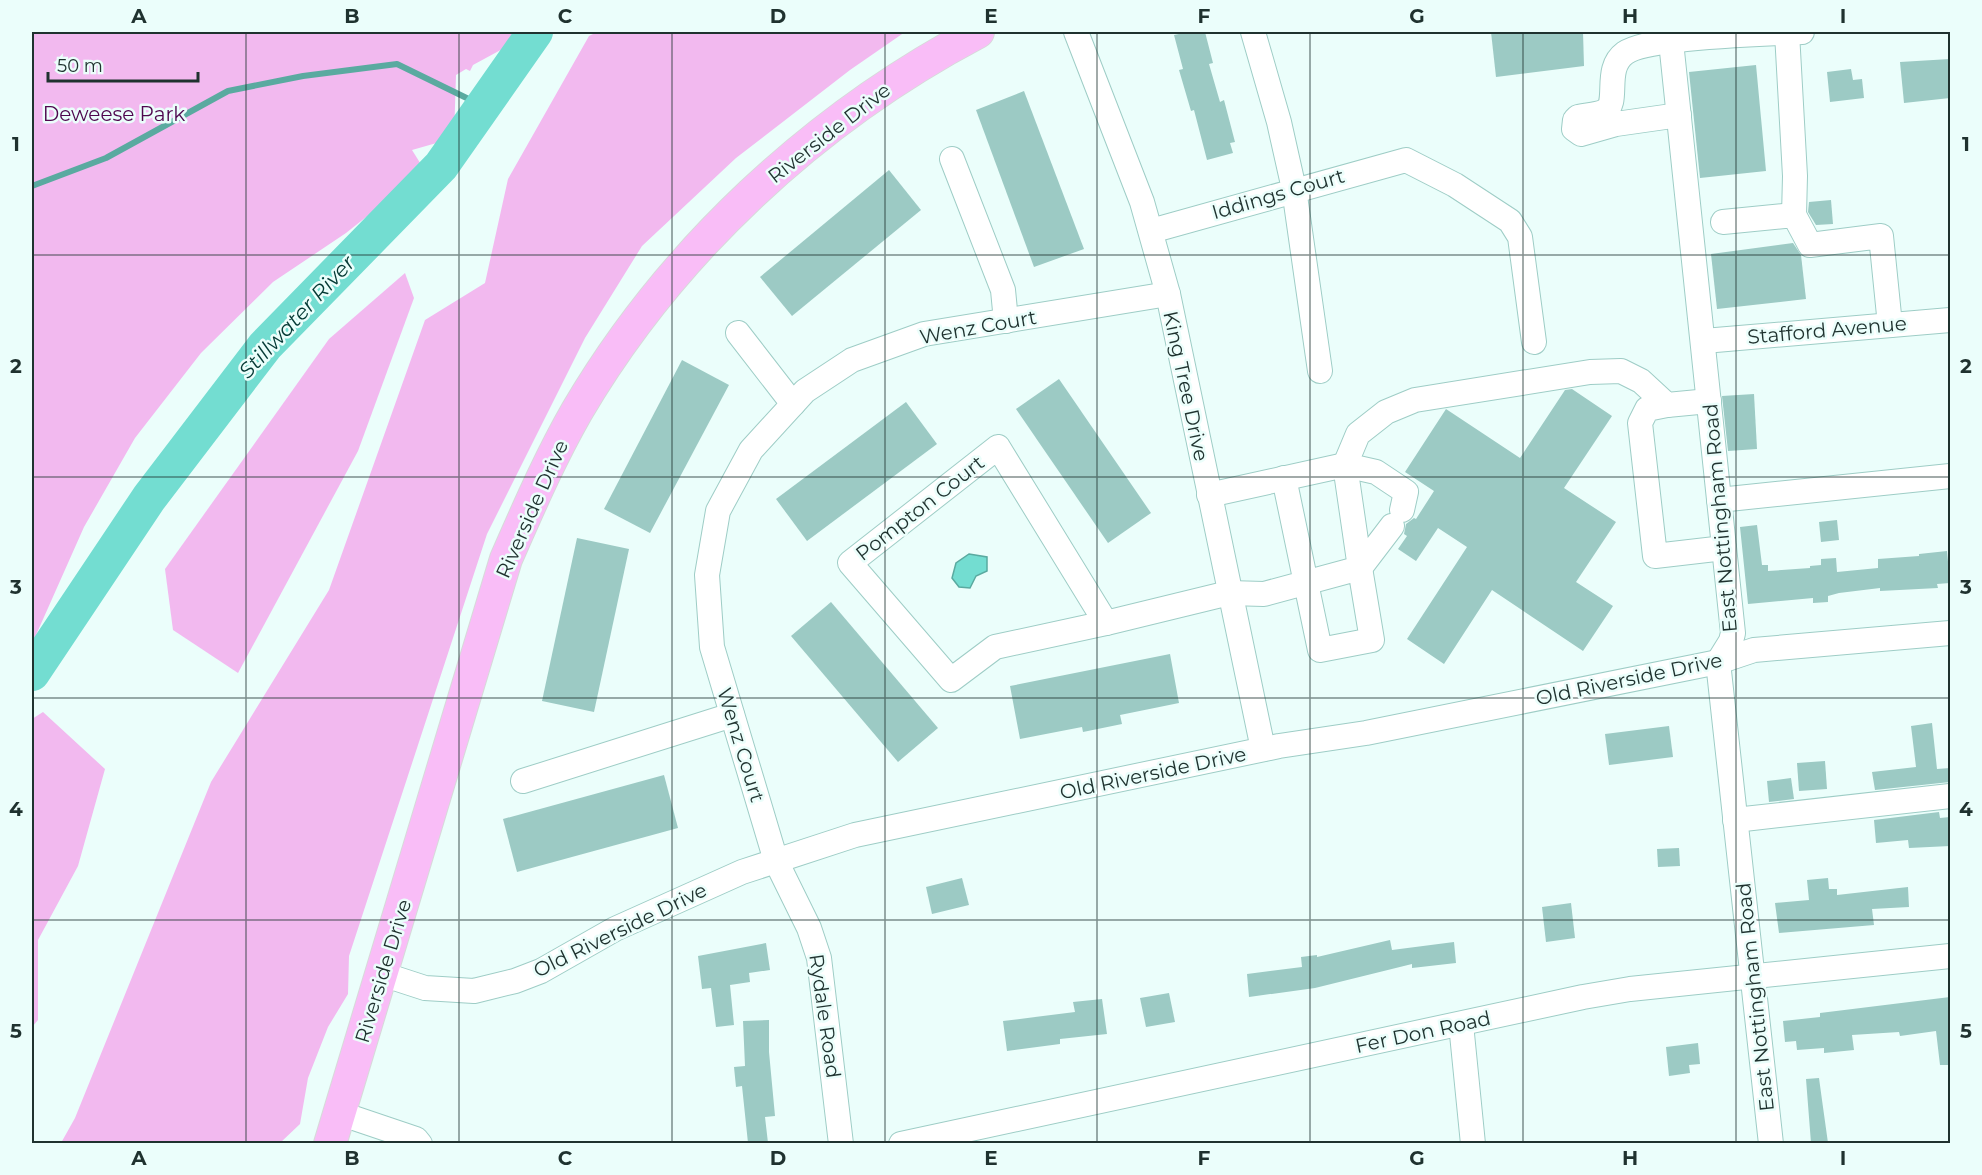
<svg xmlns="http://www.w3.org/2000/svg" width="1982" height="1175" font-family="Montserrat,sans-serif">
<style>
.green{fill:#f2b9ef}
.water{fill:#73ddd1;stroke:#5aaaa0;stroke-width:1.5}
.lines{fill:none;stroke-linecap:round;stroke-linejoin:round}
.stream{stroke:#5aaaa0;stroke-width:6}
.river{stroke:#73ddd1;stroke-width:36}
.building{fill:#9ccac4}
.minor-casing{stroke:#9ecdc6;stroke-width:26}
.major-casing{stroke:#d7dada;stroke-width:34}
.minor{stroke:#fff;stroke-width:24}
.major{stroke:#f9bdf7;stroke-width:32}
.grid{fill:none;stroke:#1f322f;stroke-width:1.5;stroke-opacity:0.55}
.labels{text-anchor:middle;stroke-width:5;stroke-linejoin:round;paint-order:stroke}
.park-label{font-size:20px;fill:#4e064e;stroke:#ebfefb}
.street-label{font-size:20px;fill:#1f322f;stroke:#ebfefb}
.water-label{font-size:21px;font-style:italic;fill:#043934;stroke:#ebfefb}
.neatline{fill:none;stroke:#1f322f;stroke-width:2}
.grid-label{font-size:20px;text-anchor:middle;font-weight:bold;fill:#1f322f}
</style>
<rect width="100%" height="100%" fill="#ebfefb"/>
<g class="green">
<polygon points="32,32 521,32 508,46 473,65 470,71 466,69 456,75 454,138 412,150 432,182 411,211 380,206 346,233 273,282 201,353 135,438 84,527 32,644"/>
<polygon points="597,32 905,32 850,70 736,158 642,246 585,338 487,534 349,956 348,994 328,1027 308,1078 300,1124 280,1143 61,1143 75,1118 211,782 329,590 425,320 485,283 508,179 589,36"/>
<polygon points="405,273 414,298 358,451 238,673 173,630 165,569 329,339"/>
<polygon points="43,712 105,769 78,866 38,940 38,1020 32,1027 32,719"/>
</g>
<polygon class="water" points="969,554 987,557 987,571 976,576 970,588 959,587 952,578 956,563"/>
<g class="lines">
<polyline class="stream" points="32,186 106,158 228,91 303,76 397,64 483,106"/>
<polyline class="river" points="32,673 149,498 265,346 441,166 535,32"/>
</g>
<g class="building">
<polygon points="1189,32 1205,32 1213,63 1209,64 1220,102 1224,100 1235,142 1230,143 1233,153 1207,160 1194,110 1191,111 1179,70 1183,69 1174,35"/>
<polygon points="1491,32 1583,32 1584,66 1496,77"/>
<polygon points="1950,59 1950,98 1904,103 1900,62"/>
<polygon points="1756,65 1766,171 1700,178 1689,72"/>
<polygon points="1851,69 1853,80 1862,79 1864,98 1830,102 1827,72"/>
<polygon points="1024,91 1084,249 1034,267 976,110"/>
<polygon points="889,170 921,210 792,316 760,277"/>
<polygon points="1831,200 1833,224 1816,225 1808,212 1809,202"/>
<polygon points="1793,243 1801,255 1806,299 1717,309 1711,254"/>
<polygon points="682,360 729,385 650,533 604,509"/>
<polygon points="1059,379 1151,513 1108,543 1016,409"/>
<polygon points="1572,389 1612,416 1564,488 1616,522 1576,582 1613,606 1583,651 1492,590 1444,664 1407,639 1467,547 1438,528 1416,561 1398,549 1407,536 1404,534 1406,524 1414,518 1416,519 1434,491 1405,472 1446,409 1520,458 1565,390"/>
<polygon points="1754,394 1757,449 1728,451 1722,396"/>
<polygon points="906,402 937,444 807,541 776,499"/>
<polygon points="1837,520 1839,540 1821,542 1819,522"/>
<polygon points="1757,525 1762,565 1768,565 1768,571 1810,568 1810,566 1821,565 1821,559 1836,558 1837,572 1878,568 1878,559 1919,556 1919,554 1947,551 1950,583 1937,584 1938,588 1880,591 1880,588 1839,593 1828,596 1828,602 1813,603 1813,598 1748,604 1740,527"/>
<polygon points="577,538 629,549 594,712 542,701"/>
<polygon points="831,602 938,728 898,762 791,636"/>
<polygon points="1170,654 1179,703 1120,715 1122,724 1083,732 1082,727 1020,739 1010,686"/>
<polygon points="1932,723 1937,769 1950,768 1950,782 1875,790 1872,772 1916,767 1911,726"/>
<polygon points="1669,726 1673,757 1609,765 1605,734"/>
<polygon points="1825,761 1827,789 1799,791 1797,763"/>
<polygon points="664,775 678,828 517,872 503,819"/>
<polygon points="1791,778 1794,799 1769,802 1767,781"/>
<polygon points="1939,812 1940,818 1950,817 1950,846 1909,848 1908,840 1876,843 1874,820"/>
<polygon points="1679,848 1680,866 1658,867 1657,849"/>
<polygon points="962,878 969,905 932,914 926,887"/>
<polygon points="1828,878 1829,889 1837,889 1837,895 1908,887 1909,907 1872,909 1874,925 1779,933 1775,903 1809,900 1807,880"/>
<polygon points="1571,903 1575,938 1546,942 1542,907"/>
<polygon points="1390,940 1392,950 1454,942 1456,963 1412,968 1412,964 1315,988 1249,997 1247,974 1302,967 1301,957 1317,955 1317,957"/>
<polygon points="766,943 770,970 749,973 750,982 730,985 734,1025 716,1027 711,988 702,989 698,956"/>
<polygon points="1169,993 1175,1022 1146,1027 1140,998"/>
<polygon points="1950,997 1950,1065 1940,1065 1936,1031 1900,1036 1899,1032 1852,1035 1854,1050 1824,1053 1824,1048 1797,1050 1796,1041 1785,1042 1783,1021 1820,1017 1820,1013"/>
<polygon points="1102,999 1107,1034 1060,1039 1060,1044 1007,1051 1003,1021 1075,1012 1073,1002"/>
<polygon points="769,1020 769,1052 775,1116 765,1117 768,1143 748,1143 742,1086 736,1087 734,1067 745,1066 743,1021"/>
<polygon points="1698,1043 1700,1064 1689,1065 1690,1073 1669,1076 1666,1047"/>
<polygon points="1819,1078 1822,1100 1828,1143 1811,1143 1806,1079"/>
</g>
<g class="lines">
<defs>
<g id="minor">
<polyline points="1076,32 1142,202 1168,294 1263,749"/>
<polyline points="1253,32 1279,122 1294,189 1320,371"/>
<polyline points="1670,32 1733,633 1731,641 1718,662 1771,1144"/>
<polyline points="1787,33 1795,176 1794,215"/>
<path d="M 1679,115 L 1616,124 L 1581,134 L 1574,129 L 1575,120 L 1578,117 C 1586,115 1598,115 1605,111 C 1620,102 1603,69 1625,53 C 1649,36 1767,34 1802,32"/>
<polyline points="952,159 1003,290 1006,321"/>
<polyline points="1723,222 1794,215 1810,245 1881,236 1890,325"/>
<polyline points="1151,231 1406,160 1455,185 1510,221 1520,237 1534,342"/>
<polyline points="738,333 793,404"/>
<polyline points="1704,341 1950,320"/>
<polyline points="1667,405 1647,409 1640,423 1655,556 1724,548"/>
<polygon points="998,447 1106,623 995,647 951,680 850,563"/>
<polyline points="1209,495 1345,465 1376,472 1406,492 1402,510"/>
<polyline points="1719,500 1950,476"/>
<polyline points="1392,526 1360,568 1345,465 1358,434 1386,412 1415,400 1590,372 1621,371 1641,381 1667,405 1709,401"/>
<polyline points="1106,623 1229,593 1264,594 1360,568 1372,640 1320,650 1284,478"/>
<polyline points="523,781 732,715"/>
<polyline points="1735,820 1950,796"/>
<polyline points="382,974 425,988 474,991 515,981 541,971 615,929 742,872 855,835 1279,746 1366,733 1718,662 1754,650 1950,633"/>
<polyline points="1461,1024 1473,1144"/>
<polyline points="339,1113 416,1139 420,1144"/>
<polyline points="841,1144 819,958 809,928 776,861 712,647 707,575 718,511 751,450 805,391 852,360 924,334 1168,294"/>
<polyline points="901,1144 1583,997 1630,989 1950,956"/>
</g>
<path id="major" d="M 330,1144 L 506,559 C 528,509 550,458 577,411 C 671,251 815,118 978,32"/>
</defs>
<use href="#minor" class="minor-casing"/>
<use href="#major" class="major-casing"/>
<use href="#minor" class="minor"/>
<use href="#major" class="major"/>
</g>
<path class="grid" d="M 246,32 L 246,1144M 459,32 L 459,1144M 672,32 L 672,1144M 885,32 L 885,1144M 1097,32 L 1097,1144M 1310,32 L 1310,1144M 1523,32 L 1523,1144M 1736,32 L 1736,1144M 32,255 L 1950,255M 32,477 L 1950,477M 32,698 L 1950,698M 32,920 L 1950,920"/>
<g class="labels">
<g class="park-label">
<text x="114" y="121">Deweese Park</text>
</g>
<g class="street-label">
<text transform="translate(829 133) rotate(-38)" y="7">Riverside Drive</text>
<text transform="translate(1278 194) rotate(-16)" y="7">Iddings Court</text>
<text transform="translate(978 327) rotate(-10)" y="7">Wenz Court</text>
<text transform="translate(1827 330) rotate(-5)" y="7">Stafford Avenue</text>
<text transform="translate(1186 386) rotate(78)" y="7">King Tree Drive</text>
<text transform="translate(920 508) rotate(-38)" y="7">Pompton Court</text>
<text transform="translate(532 509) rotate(-66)" y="7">Riverside Drive</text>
<text transform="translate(1720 518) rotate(-95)" y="7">East Nottingham Road</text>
<text transform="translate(1629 679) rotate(-12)" y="7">Old Riverside Drive</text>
<text transform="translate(741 745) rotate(73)" y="7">Wenz Court</text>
<text transform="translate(1153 773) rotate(-12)" y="7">Old Riverside Drive</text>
<text transform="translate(620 930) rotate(-26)" y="7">Old Riverside Drive</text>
<text transform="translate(383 971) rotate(-73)" y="7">Riverside Drive</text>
<text transform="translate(1755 997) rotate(-96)" y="7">East Nottingham Road</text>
<text transform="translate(825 1016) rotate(82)" y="7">Rydale Road</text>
<text transform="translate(1423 1032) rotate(-12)" y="7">Fer Don Road</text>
</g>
<g class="water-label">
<text transform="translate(297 317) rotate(-47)" y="7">Stillwater River</text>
</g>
</g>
<rect width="1982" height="1175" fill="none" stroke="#ebfefb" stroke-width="66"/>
<path d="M48 72v9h150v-9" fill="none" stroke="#1f322f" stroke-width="3"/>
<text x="57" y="72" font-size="18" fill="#1f322f" stroke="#ebfefb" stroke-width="4.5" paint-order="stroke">50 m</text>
<rect x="33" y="33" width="1916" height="1109" class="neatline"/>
<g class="grid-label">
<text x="139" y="23">A</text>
<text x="352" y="23">B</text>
<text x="565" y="23">C</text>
<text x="778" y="23">D</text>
<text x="991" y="23">E</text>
<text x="1204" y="23">F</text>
<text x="1417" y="23">G</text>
<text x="1630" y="23">H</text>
<text x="1843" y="23">I</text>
<text x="16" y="151">1</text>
<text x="1966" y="151">1</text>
<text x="16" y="373">2</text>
<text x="1966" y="373">2</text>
<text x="16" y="594">3</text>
<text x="1966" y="594">3</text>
<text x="16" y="816">4</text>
<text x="1966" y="816">4</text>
<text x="16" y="1038">5</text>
<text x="1966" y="1038">5</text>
<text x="139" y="1165">A</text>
<text x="352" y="1165">B</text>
<text x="565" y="1165">C</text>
<text x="778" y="1165">D</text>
<text x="991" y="1165">E</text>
<text x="1204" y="1165">F</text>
<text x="1417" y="1165">G</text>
<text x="1630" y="1165">H</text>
<text x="1843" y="1165">I</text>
</g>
</svg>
